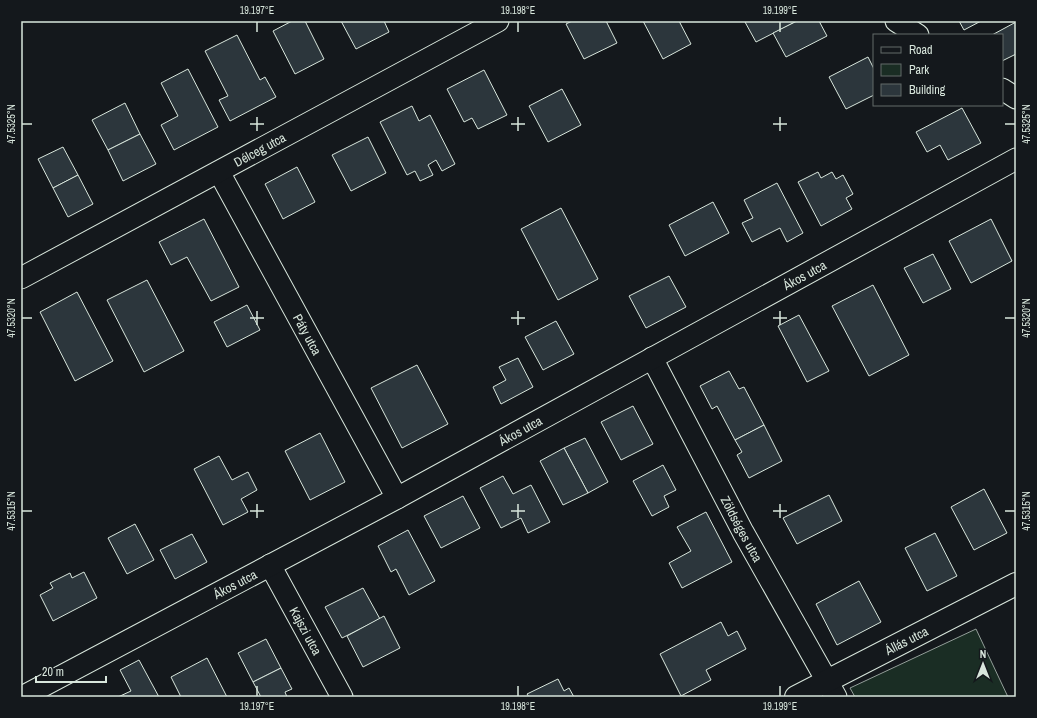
<svg xmlns="http://www.w3.org/2000/svg" width="1037" height="718" font-family="'Archivo Narrow',sans-serif">
<style>
.green{fill:#1a2d24;stroke:#939e99}
.building{fill:#2c363c;stroke:#d8e6dc}
.lines{fill:none;stroke-linecap:round;stroke-linejoin:round}
.street-casing{stroke:#d8e6dc;stroke-width:23}
.secondary-casing{stroke:#d8e6dc;stroke-width:24}
.street{stroke:#14181c;stroke-width:21}
.secondary{stroke:#14181c;stroke-width:22}
.ticks{fill:none;stroke:#d8e6dc;stroke-width:1.5}
.labels{text-anchor:middle;stroke-width:3;stroke-linejoin:round;paint-order:stroke}
.street-label{font-size:13px;fill:#d8e6dc;stroke:#14181c}
.neatline{fill:none;stroke:#d8e6dc;stroke-width:1.5}
.ticks-label{font-size:10px;text-anchor:middle;fill:#d8e6dc}
</style>
<rect width="100%" height="100%" fill="#14181c"/>
<polygon class="green" points="976,629 1008,697 855,697 850,688"/>
<g class="building">
<polygon points="292,21 305,21 324,59 295,74 273,31"/>
<polygon points="341,21 384,21 389,32 356,49"/>
<polygon points="572,21 606,21 617,43 584,59 566,24"/>
<polygon points="643,21 679,21 691,44 663,59"/>
<polygon points="747,21 797,21 756,42 745,22"/>
<polygon points="797,21 819,21 827,36 786,57 773,33"/>
<polygon points="959,21 981,21 964,30"/>
<polygon points="1016,22 1016,54 1002,61 1002,35 992,35"/>
<polygon points="237,35 260,80 265,77 276,97 230,121 219,100 228,96 205,51"/>
<polygon points="868,57 874,69 874,95 846,109 829,77"/>
<polygon points="188,69 218,127 174,150 161,125 178,116 161,83"/>
<polygon points="484,70 507,115 478,129 472,118 464,122 447,89"/>
<polygon points="562,89 581,125 548,142 529,106"/>
<polygon points="125,103 140,134 108,150 92,120"/>
<polygon points="412,106 419,121 430,115 455,164 442,171 436,160 428,165 433,175 420,181 415,171 407,175 380,122"/>
<polygon points="962,108 981,143 948,160 940,145 927,152 916,132"/>
<polygon points="140,134 156,164 123,181 108,150"/>
<polygon points="368,137 386,173 351,191 332,155"/>
<polygon points="63,147 78,175 53,188 38,159"/>
<polygon points="297,167 315,202 283,219 265,184"/>
<polygon points="818,172 821,178 832,172 836,179 843,175 853,194 846,198 852,209 821,226 798,182"/>
<polygon points="78,175 93,204 68,217 53,188"/>
<polygon points="777,183 803,233 787,242 780,228 752,242 742,223 753,218 744,200"/>
<polygon points="713,202 729,233 685,256 669,225"/>
<polygon points="561,208 598,279 558,300 521,229"/>
<polygon points="204,219 239,287 211,301 187,257 171,265 159,242"/>
<polygon points="991,219 1012,261 971,283 949,241"/>
<polygon points="933,254 951,289 923,303 904,268"/>
<polygon points="669,276 686,307 646,328 629,296"/>
<polygon points="147,280 184,351 144,372 107,300"/>
<polygon points="873,285 909,355 869,376 832,306"/>
<polygon points="77,292 113,361 75,381 40,312"/>
<polygon points="247,305 260,330 227,347 214,322"/>
<polygon points="799,315 829,371 807,382 778,326"/>
<polygon points="556,321 574,354 543,370 525,337"/>
<polygon points="518,358 533,387 501,404 493,387 506,380 499,367"/>
<polygon points="417,365 448,424 402,448 371,388"/>
<polygon points="729,371 739,389 744,387 764,425 735,440 717,406 712,409 700,386"/>
<polygon points="633,406 653,444 621,460 601,422"/>
<polygon points="764,425 782,461 749,478 737,455 742,452 735,440"/>
<polygon points="320,433 345,482 310,500 285,451"/>
<polygon points="585,438 608,482 588,493 564,448"/>
<polygon points="564,448 588,493 563,505 540,461"/>
<polygon points="219,456 232,480 248,472 257,490 241,499 248,512 223,525 194,469"/>
<polygon points="663,465 676,490 664,496 669,507 652,516 633,481"/>
<polygon points="503,476 513,494 531,485 550,522 528,533 521,518 501,528 480,488"/>
<polygon points="984,489 1007,533 974,550 951,507"/>
<polygon points="829,495 842,521 797,544 783,518"/>
<polygon points="463,496 480,528 441,548 424,516"/>
<polygon points="706,512 732,562 682,588 669,563 691,551 677,527"/>
<polygon points="135,524 154,560 127,574 108,538"/>
<polygon points="408,530 435,581 409,595 396,569 391,572 378,546"/>
<polygon points="935,533 957,576 927,591 905,548"/>
<polygon points="192,534 207,562 175,579 160,550"/>
<polygon points="84,572 97,598 53,621 40,595 53,588 50,583 70,573 72,578"/>
<polygon points="859,581 881,622 837,645 816,604"/>
<polygon points="363,588 380,619 342,638 325,607"/>
<polygon points="384,616 400,648 363,667 347,636"/>
<polygon points="721,622 728,636 737,631 746,649 706,670 711,680 681,696 660,654"/>
<polygon points="266,639 281,668 253,682 238,653"/>
<polygon points="207,658 227,697 181,697 171,677"/>
<polygon points="139,660 159,697 118,697 131,691 120,670"/>
<polygon points="281,668 292,689 285,692 287,697 261,697 253,682"/>
<polygon points="558,679 564,691 569,688 574,697 529,697 527,694"/>
</g>
<g class="lines">
<defs>
<g id="street">
<polyline points="896,21 918,35"/>
<polyline points="1002,89 1016,98"/>
<path id="s1" d="M 219,172 L 397,498"/>
<path id="s2" d="M 21,278 L 498,21"/>
<path id="s3" d="M 652,358 L 743,532 L 836,697"/>
<path id="s4" d="M 270,565 L 342,697"/>
<path id="s5" d="M 22,697 L 397,498 L 1016,159"/>
</g>
<g id="secondary">
<path id="s6" d="M 796,697 L 1016,584"/>
</g>
</defs>
<use href="#street" class="street-casing"/>
<use href="#secondary" class="secondary-casing"/>
<use href="#street" class="street"/>
<use href="#secondary" class="secondary"/>
</g>
<path class="ticks" d="M 257,22 L 257,32M 518,22 L 518,32M 780,22 L 780,32M 257,117 L 257,131M 518,117 L 518,131M 780,117 L 780,131M 22,124 L 32,124M 250,124 L 264,124M 511,124 L 525,124M 773,124 L 787,124M 1005,124 L 1015,124M 257,311 L 257,325M 518,311 L 518,325M 780,311 L 780,325M 22,318 L 32,318M 250,318 L 264,318M 511,318 L 525,318M 773,318 L 787,318M 1005,318 L 1015,318M 257,504 L 257,518M 518,504 L 518,518M 780,504 L 780,518M 22,511 L 32,511M 250,511 L 264,511M 511,511 L 525,511M 773,511 L 787,511M 1005,511 L 1015,511M 257,686 L 257,696M 518,686 L 518,696M 780,686 L 780,696"/>
<g class="labels">
<g class="street-label">
<text dy="5" stroke="none"><textPath href="#s2" startOffset="271">Délceg utca</textPath></text>
<text dy="5" stroke="none"><textPath href="#s5" startOffset="889">Ákos utca</textPath></text>
<text dy="5" stroke="none"><textPath href="#s1" startOffset="185">Páty utca</textPath></text>
<text dy="5" stroke="none"><textPath href="#s5" startOffset="565">Ákos utca</textPath></text>
<text dy="5" stroke="none"><textPath href="#s3" startOffset="193">Zöldséges utca</textPath></text>
<text dy="5" stroke="none"><textPath href="#s5" startOffset="241">Ákos utca</textPath></text>
<text dy="5" stroke="none"><textPath href="#s4" startOffset="75">Kajszi utca</textPath></text>
<text dy="5" stroke="none"><textPath href="#s6" startOffset="124">Állás utca</textPath></text>
</g>
</g>
<rect width="1037" height="718" fill="none" stroke="#14181c" stroke-width="44"/>
<rect x="873" y="34" width="130" height="72" fill="#14181c" stroke="#626a69"/>
<rect x="881" y="47" width="20" height="6" fill="#14181c" stroke="#626a69"/>
<text x="909" y="54" font-size="12" fill="#d8e6dc">Road</text>
<rect x="881" y="64" width="20" height="12" fill="#1a2d24" stroke="#626a69"/>
<text x="909" y="74" font-size="12" fill="#d8e6dc">Park</text>
<rect x="881" y="84" width="20" height="12" fill="#2c363c" stroke="#626a69"/>
<text x="909" y="94" font-size="12" fill="#d8e6dc">Building</text>
<g transform="translate(983 664)" stroke="#14181c" stroke-width="3" paint-order="stroke">
<path d="M0-3L7 15L0 10L-7 15Z" fill="#d8e6dc"/>
<text y="-6" font-size="11" font-weight="bold" text-anchor="middle" fill="#d8e6dc">N</text>
</g>
<path d="M36 676v6h70v-6" fill="none" stroke="#d8e6dc" stroke-width="2"/>
<text x="42" y="676" font-size="12" fill="#d8e6dc" stroke="#14181c" stroke-width="3" paint-order="stroke">20 m</text>
<rect x="22" y="22" width="993" height="674" class="neatline"/>
<g class="ticks-label">
<text x="257" y="14">19.197°E</text>
<text x="518" y="14">19.198°E</text>
<text x="780" y="14">19.199°E</text>
<text transform="translate(11 124) rotate(-90)" y="4">47.5325°N</text>
<text transform="translate(1026 124) rotate(-90)" y="4">47.5325°N</text>
<text transform="translate(11 318) rotate(-90)" y="4">47.5320°N</text>
<text transform="translate(1026 318) rotate(-90)" y="4">47.5320°N</text>
<text transform="translate(11 511) rotate(-90)" y="4">47.5315°N</text>
<text transform="translate(1026 511) rotate(-90)" y="4">47.5315°N</text>
<text x="257" y="710">19.197°E</text>
<text x="518" y="710">19.198°E</text>
<text x="780" y="710">19.199°E</text>
</g>
</svg>
